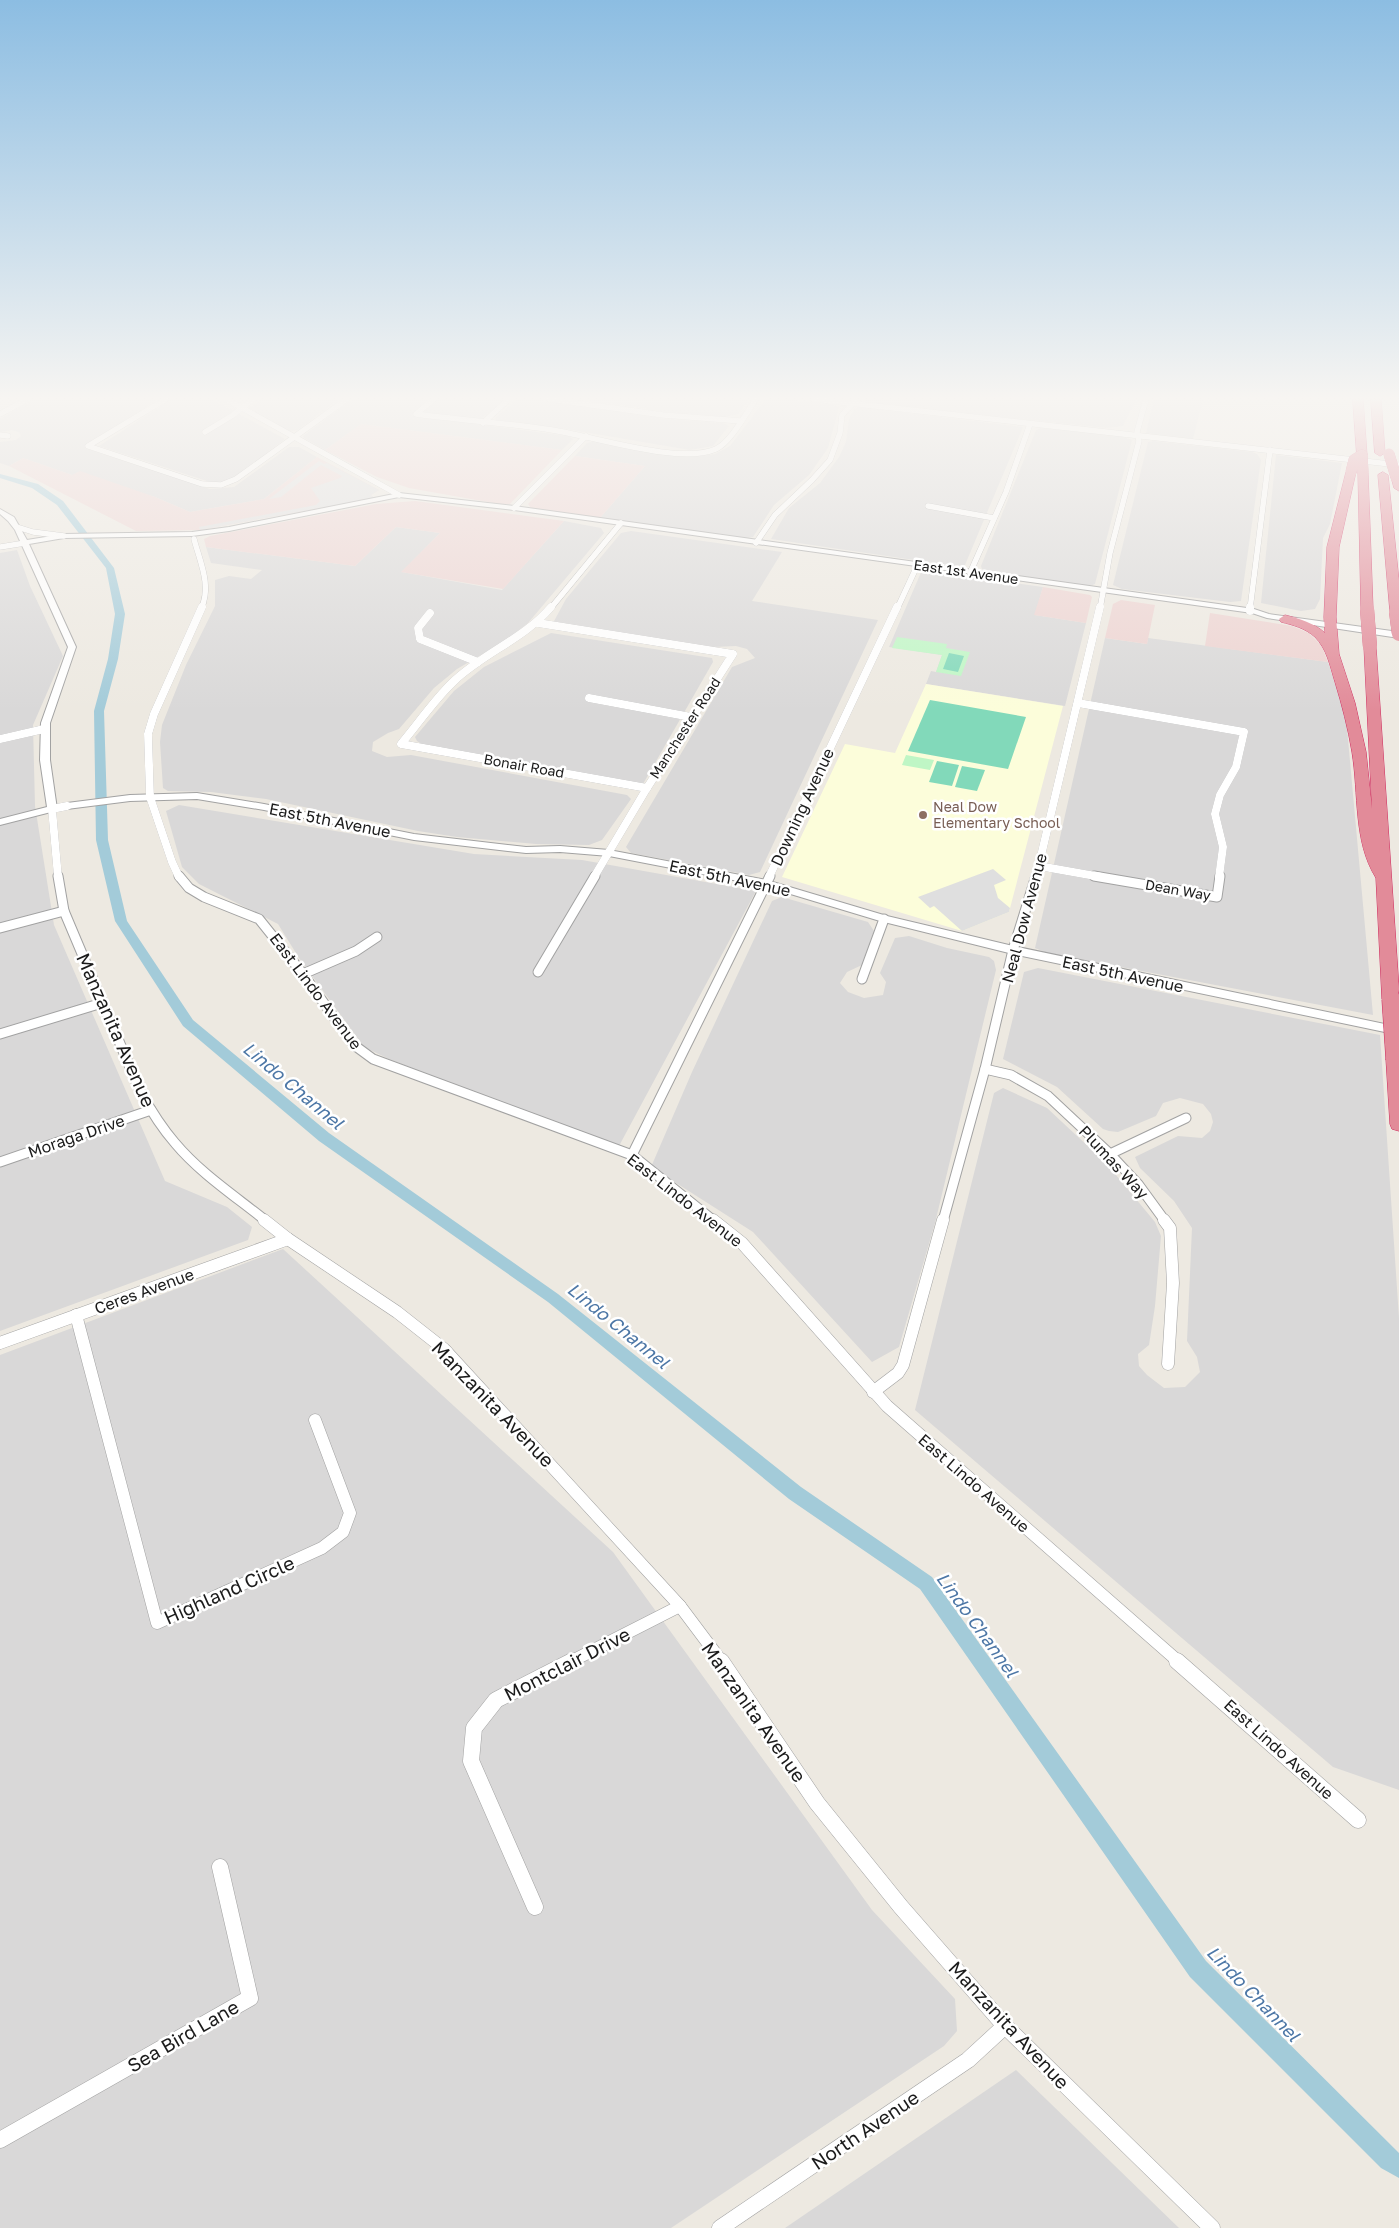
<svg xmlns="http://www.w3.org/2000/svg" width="1399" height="2228" font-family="'Golos Text',sans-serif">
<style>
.residential{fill:#d9d8d8}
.commercial{fill:#edd3d1}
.education{fill:#fcfdda}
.park{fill:#bff6c5}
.pitch{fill:#82d9ba}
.parking{fill:#dfdfdf}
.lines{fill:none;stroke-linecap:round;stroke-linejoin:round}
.canal{fill:#a3cbd9;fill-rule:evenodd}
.minor-far4-casing{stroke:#a2a2a2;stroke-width:6}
.minor-far3-casing{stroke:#a2a2a2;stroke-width:8}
.minor-far2-casing{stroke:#a2a2a2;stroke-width:11}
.minor-far1-casing{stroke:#a2a2a2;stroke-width:13}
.minor-casing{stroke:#a2a2a2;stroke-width:17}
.tertiary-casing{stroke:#a2a2a2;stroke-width:2}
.motorway-casing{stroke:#ce2b5e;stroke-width:1}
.minor-far4{stroke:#fff;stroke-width:5.5}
.minor-far3{stroke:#fff;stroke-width:8}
.minor-far2{stroke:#fff;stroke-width:9}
.minor-far1{stroke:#fff;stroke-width:12}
.minor{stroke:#fff;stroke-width:16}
.tertiary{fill:#fff;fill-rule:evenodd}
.motorway{fill:#e28b99;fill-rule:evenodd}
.motorway-bridge-far2-casing{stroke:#ce2b5e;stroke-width:11;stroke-linecap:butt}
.motorway-bridge-far1-casing{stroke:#ce2b5e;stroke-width:14;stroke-linecap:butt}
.motorway-bridge-casing{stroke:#ce2b5e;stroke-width:19;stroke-linecap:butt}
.motorway-bridge-far2{stroke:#e28b99;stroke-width:11}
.motorway-bridge-far1{stroke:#e28b99;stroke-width:14}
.motorway-bridge{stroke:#e28b99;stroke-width:18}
.education-dot{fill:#8d6e63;stroke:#fff;stroke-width:2}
.labels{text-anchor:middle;stroke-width:5;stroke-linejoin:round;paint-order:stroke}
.far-street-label{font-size:14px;fill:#1b1b1b;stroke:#fff}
.far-education-label{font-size:14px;fill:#785e54;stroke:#fff;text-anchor:start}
.street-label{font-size:16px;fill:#1b1b1b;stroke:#fff}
.water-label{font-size:18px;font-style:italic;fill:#4d77a6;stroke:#fff}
.near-street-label{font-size:19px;fill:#1b1b1b;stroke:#fff}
</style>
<rect width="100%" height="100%" fill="#ede9e1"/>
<g class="residential">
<polygon points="35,399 159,399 86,445 87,449 210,489 234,487 289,447 299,447 317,457 264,499 190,512 155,497 72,475 23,458 9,466 0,463 0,442 16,440 21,436 19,432 12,430 0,432 0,419"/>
<polygon points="172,399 211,399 285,439 232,479 216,484 99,446"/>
<polygon points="263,399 339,399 298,430 290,431 249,408"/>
<polygon points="353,399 506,399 475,424 568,436 573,439 562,450 361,424 325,450 304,438 303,436"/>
<polygon points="518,399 531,399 667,419 723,423 729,426 713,446 690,450 572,430 496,420 495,418"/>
<polygon points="580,399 749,399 738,414 725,417 668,412"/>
<polygon points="766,399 783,399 834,405 839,407 828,448 809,475 774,505 753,537 747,538 600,518 645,466 575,456 587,443 596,441 673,456 692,457 715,454 730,446"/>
<polygon points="865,399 1136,399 1136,400 1123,426 1106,428 877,404 866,401"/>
<polygon points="1157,399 1203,399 1193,439 1146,433 1153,402"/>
<polygon points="859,407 1023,427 965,565 955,566 771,539 789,508 820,483 839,457 846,442 849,419 854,409"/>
<polygon points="1041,428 1121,436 1132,440 1095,584 1090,586 986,571 982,569 981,566 1036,430"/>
<polygon points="1153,441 1252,452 1257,454 1261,460 1241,601 1230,602 1122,589 1113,585 1148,442"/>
<polygon points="1276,455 1342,463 1330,524 1323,538 1320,599 1315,609 1301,611 1261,603"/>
<polygon points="564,521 601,528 604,533 528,623 505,641 457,669 434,688 399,729 388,733 373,742 372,751 387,757 411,755 627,795 631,799 602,840 589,845 536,844 457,837 418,831 266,799 211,792 168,791 163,788 160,742 162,725 186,665 215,606 215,580 229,576 251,579 262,570 211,563 206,547 355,566 396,527 440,533 402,572 502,590"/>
<polygon points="631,531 782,552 752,601 878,620 760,872 749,875 631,853 626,847 732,667 755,658 747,649 736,646 713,647 553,623 566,599 621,533"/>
<polygon points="17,550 30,586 63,656 33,725 35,806 54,925 165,1181 227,1207 252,1227 248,1240 0,1331 0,553"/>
<polygon points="922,570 1043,587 1035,615 1086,623 1065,706 926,684 931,671 936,672 942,655 889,647"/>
<polygon points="551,633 712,658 713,662 643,784 423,745 417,741 415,737 454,691 484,667"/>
<polygon points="1105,638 1147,644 1148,638 1328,662 1346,717 1373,1015 1047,953 1035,948"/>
<polygon points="179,805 474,854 582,860 756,891 619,1146 391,1060 364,1047 299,958 278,924 199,884 182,867 166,811"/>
<polygon points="782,897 868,922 874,931 862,965 847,972 840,983 848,992 864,998 883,995 886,982 880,973 895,938 909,936 947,948 989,957 994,961 996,970 935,1223 899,1347 872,1362 753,1232 651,1167 692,1072 772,901"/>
<polygon points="1038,968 1380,1035 1399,1318 1399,1790 1333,1767 915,1410 994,1093 1003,1088 1047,1108 1106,1163 1155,1222 1161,1236 1155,1306 1149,1345 1138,1354 1139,1366 1147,1375 1164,1388 1185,1387 1200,1372 1197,1357 1187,1341 1192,1228 1174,1201 1140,1168 1135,1157 1178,1136 1202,1138 1210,1131 1213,1122 1211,1114 1203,1104 1180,1098 1163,1103 1156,1116 1118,1132 1109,1131 1103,1129 1057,1087 1003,1059 1024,972"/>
<polygon points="283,1249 613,1552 872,1910 955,1999 957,2031 944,2046 671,2228 0,2228 0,1355"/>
<polygon points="1016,2070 1179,2228 785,2228"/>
</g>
<g class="commercial">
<polygon points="361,424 562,450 510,504 499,504 409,488 377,477 325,450"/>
<polygon points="575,456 645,466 600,518 531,508 528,504"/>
<polygon points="317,457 379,490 371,495 374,498 200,530 136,531 9,466 23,458 72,475 80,471 155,497 190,512 264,499"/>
<polygon points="415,501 564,521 503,589 401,572 440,533 396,527 355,566 206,547 204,539 210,536 376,504"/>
<polygon points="1043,587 1090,595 1092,597 1086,623 1034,615"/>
<polygon points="1121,600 1155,605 1147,644 1105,638 1113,604"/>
<polygon points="1210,613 1292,626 1309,633 1321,645 1328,662 1205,646"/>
</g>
<polygon class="education" points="926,684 1063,706 1009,912 962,931 782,877 845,744 895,753"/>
<g class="park">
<polygon points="897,637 947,644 946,648 970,652 961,676 936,672 942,655 892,648"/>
<polygon points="906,755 934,760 930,770 902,765"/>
</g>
<g class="pitch">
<polygon points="949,653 964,656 958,672 943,669"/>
<polygon points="930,700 1026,717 1008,769 908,751"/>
<polygon points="937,761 959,765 952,786 929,782"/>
<polygon points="962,766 985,770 977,791 955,787"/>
</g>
<g class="parking">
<polygon points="319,461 324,464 327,463 379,490 371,495 374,498 200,530 199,527 316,505 320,501 311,488 340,478 342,476 321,465 281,497 269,499"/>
<polygon points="993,869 1006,880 994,885 998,898 1010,908 1009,912 962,931 934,906 930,908 918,897"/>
</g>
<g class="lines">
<polygon class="canal" points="0,474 38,484 63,501 114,568 125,614 118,659 104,711 108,840 127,921 193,1020 329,1133 558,1294 801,1487 932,1577 1206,1961 1399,2153 1399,2178 1381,2168 1190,1977 920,1589 789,1499 548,1302 319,1141 183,1026 115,921 96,840 94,711 108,659 115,614 106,568 57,505 32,488 0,478"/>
<defs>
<g id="minor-far4">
<polyline points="166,399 88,446 202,484 221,485 236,479 347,399"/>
<polyline points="226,399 399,495"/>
<path d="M 434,399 L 416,414 C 461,420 507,423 552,430 C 593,436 679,465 716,449 C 731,442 746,413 756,399"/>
<polyline points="549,399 663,415 741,421"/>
<polyline points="813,399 1399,465"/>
<polyline points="0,414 28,399"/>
<polyline points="483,423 509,399"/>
<polyline points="205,432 233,415 253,399"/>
<polyline points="0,435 8,436"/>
<polyline points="928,506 994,518"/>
<polyline points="514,508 586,436"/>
<polyline points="17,527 33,532 64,536"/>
<path d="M 194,539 C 200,562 212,586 201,609"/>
<polyline points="756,543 775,515 812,480 830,460 840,433 842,415 855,401"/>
<polyline points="0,547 25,543"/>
<polyline points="970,573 1006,492 1030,424"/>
<polyline points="550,609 621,523"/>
<polyline points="897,609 917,566"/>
<polyline points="1100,609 1110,553 1139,441 1137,432 1146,399"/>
<polyline points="1250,609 1270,450"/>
</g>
<g id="minor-far3">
<path d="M 551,607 C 524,639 483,653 453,682 C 434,700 418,724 401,744 L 647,788"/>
<polyline points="1250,611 1250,607"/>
<polyline points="430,613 418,628 420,639 478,662"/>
<polyline points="538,623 733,654 647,788 594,877"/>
<polyline points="589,698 691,717"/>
<polyline points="1078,703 1244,732 1236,767 1220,795 1215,814 1223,847 1219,877"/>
<polyline points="0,739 44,729"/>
<polyline points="1039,866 1101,877"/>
<polyline points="58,877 52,809 67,806"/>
<polyline points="179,877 172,862 150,797 148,734 154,714 202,607"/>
<polyline points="769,877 897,607"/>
<polyline points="1036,877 1100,607"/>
</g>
<g id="minor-far2">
<path d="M 58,876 L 64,911 L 140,1091 C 150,1109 161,1127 175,1143 C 200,1173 235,1196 266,1221"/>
<polyline points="179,876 189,888 204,897 259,919 303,974 354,1045 373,1059 632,1155 714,1221"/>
<polyline points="1094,876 1217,897 1220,876"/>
<polyline points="0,928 64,911"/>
<polyline points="538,972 595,876"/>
<polyline points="303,974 356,951 377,937"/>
<polyline points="862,979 884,919"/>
<polyline points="0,1034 102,1003"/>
<polyline points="985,1069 1011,1075 1048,1096 1110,1154 1138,1184 1165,1221"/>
<polyline points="1110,1154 1186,1118"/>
<polyline points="632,1155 770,876"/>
<polyline points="0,1162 151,1110"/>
<polyline points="943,1221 985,1069 1013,950 1036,876"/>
</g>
<g id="minor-far1">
<polyline points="264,1220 288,1239 397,1312 444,1349 680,1606 722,1662"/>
<polyline points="713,1220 742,1243 887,1406 1179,1662"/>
<polyline points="1164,1220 1170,1228 1173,1283 1168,1364"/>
<polyline points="76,1315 157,1623 322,1548 343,1532 350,1513 315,1420"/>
<polyline points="0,1343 288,1239"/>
<polyline points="873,1392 898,1373 903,1365 943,1220"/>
<polyline points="570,1662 680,1606"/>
</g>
<g id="minor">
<polyline points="721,1661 817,1803 901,1907 1005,2026 1212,2228"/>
<polyline points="1177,1661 1358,1820"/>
<polyline points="535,1907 471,1761 474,1728 496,1700 572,1661"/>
<polyline points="0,2140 250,1998 220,1867"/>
<polyline points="720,2228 968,2060 1005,2026"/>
</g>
<g id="tertiary">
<polygon points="399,493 514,506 1254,609 1269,614 1399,632 1399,638 1267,618 1252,613 514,510 399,497 229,531 192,536 64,538 29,544 76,647 50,723 50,760 57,809 55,811 0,825 0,819 47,807 40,760 41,723 68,647 15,530 8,521 0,514 0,509 14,517 27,540 64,534 192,532 229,527"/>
<polygon points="197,793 264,804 414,834 526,847 560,846 609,850 766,880 887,916 1013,946 1399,1027 1399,1035 1013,954 880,921 764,886 609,856 560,852 526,853 414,840 264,810 197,799 130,801 67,809 62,806 67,803 130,795"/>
</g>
<g id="motorway">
<polygon points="1353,399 1363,399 1367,455 1362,458 1357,455"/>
<polygon points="1371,399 1381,399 1385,453 1380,456 1375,453"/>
<path d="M 1351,469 L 1356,472 L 1339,547 L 1336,617 L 1339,654 L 1355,703 L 1366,752 L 1372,809 L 1364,647 L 1370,643 L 1376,647 L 1399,989 L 1397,1003 L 1391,1005 L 1385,1003 L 1382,999 L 1376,878 C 1353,841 1359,794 1352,752 C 1348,728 1342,705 1335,682 C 1330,666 1327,649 1315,637 C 1305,628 1293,625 1281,622 L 1279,619 L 1285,615 C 1300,619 1314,623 1325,633 L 1324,617 L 1327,547 L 1346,472 Z"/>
<polygon points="1363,470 1368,473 1373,609 1367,613 1361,609 1358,473"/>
<polygon points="1383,472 1388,475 1399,581 1399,615 1396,616 1390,612 1378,475"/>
<polygon points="1396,474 1399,475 1399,491 1394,488 1391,477"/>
<polygon points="1395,1053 1399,1054 1399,1131 1392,1129 1390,1124 1386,1059 1389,1055"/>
</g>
</defs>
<use href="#minor-far4" class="minor-far4-casing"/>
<use href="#minor-far3" class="minor-far3-casing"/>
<use href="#minor-far2" class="minor-far2-casing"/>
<use href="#minor-far1" class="minor-far1-casing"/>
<use href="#minor" class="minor-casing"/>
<use href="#tertiary" class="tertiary-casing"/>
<use href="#motorway" class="motorway-casing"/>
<use href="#minor-far4" class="minor-far4"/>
<use href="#minor-far3" class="minor-far3"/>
<use href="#minor-far2" class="minor-far2"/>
<use href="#minor-far1" class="minor-far1"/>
<use href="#minor" class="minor"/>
<use href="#tertiary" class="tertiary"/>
<use href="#motorway" class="motorway"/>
<defs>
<g id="motorway-bridge-far2">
<polyline points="1389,454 1396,477"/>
<polyline points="1351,472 1354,460 1362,455 1363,473"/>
</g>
<g id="motorway-bridge-far1">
<polyline points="1367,609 1370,647"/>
<polyline points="1396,612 1399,634"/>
</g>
<polyline id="motorway-bridge" points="1391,999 1395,1059"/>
</defs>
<use href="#motorway-bridge-far2" class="motorway-bridge-far2-casing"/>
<use href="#motorway-bridge-far1" class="motorway-bridge-far1-casing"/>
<use href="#motorway-bridge" class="motorway-bridge-casing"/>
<use href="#motorway-bridge-far2" class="motorway-bridge-far2"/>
<use href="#motorway-bridge-far1" class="motorway-bridge-far1"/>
<use href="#motorway-bridge" class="motorway-bridge"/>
</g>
<linearGradient id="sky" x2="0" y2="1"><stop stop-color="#8cbde2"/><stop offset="0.56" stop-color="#f7f5f2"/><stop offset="1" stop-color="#f7f5f2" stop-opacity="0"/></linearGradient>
<rect width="1399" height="711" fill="url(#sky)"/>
<circle class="education-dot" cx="923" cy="815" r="5"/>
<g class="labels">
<g class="far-street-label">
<text transform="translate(966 572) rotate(8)" y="5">East 1st Avenue</text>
<text transform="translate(685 728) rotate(-57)" y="5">Manchester Road</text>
<text transform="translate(524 766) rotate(10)" y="5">Bonair Road</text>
<text transform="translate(1178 890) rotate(10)" y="5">Dean Way</text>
</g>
<g class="far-education-label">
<text x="933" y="812">Neal Dow<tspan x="933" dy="16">Elementary School</tspan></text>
</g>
<g class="street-label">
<text transform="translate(802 807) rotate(-65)" y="6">Downing Avenue</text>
<text transform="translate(330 820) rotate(11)" y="6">East 5th Avenue</text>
<text transform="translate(730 878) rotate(12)" y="6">East 5th Avenue</text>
<text transform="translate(1024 918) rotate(-75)" y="6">Neal Dow Avenue</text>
<text transform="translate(1123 974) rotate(12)" y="6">East 5th Avenue</text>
<text transform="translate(316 991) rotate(53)" y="6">East Lindo Avenue</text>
<text transform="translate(76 1136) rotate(-19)" y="6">Moraga Drive</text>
<text transform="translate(1114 1162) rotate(47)" y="6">Plumas Way</text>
<text transform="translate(685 1200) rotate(38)" y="6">East Lindo Avenue</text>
<text transform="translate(144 1291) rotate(-20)" y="6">Ceres Avenue</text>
<text transform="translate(974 1483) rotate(41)" y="6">East Lindo Avenue</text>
<text transform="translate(1279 1749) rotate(42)" y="6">East Lindo Avenue</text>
</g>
<g class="water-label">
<text transform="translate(293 1086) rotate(40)" y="6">Lindo Channel</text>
<text transform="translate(618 1326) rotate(39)" y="6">Lindo Channel</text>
<text transform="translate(977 1625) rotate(54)" y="6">Lindo Channel</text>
<text transform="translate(1253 1994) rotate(46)" y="6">Lindo Channel</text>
</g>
<g class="near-street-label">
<text transform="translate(116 1030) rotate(66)" y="7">Manzanita Avenue</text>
<text transform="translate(493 1404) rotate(46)" y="7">Manzanita Avenue</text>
<text transform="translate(229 1590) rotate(-24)" y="7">Highland Circle</text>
<text transform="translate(567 1664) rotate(-27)" y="7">Montclair Drive</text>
<text transform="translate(754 1712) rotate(55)" y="7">Manzanita Avenue</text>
<text transform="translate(1009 2025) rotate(47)" y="7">Manzanita Avenue</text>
<text transform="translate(183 2036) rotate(-30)" y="7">Sea Bird Lane</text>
<text transform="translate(865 2130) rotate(-34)" y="7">North Avenue</text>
</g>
</g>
</svg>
